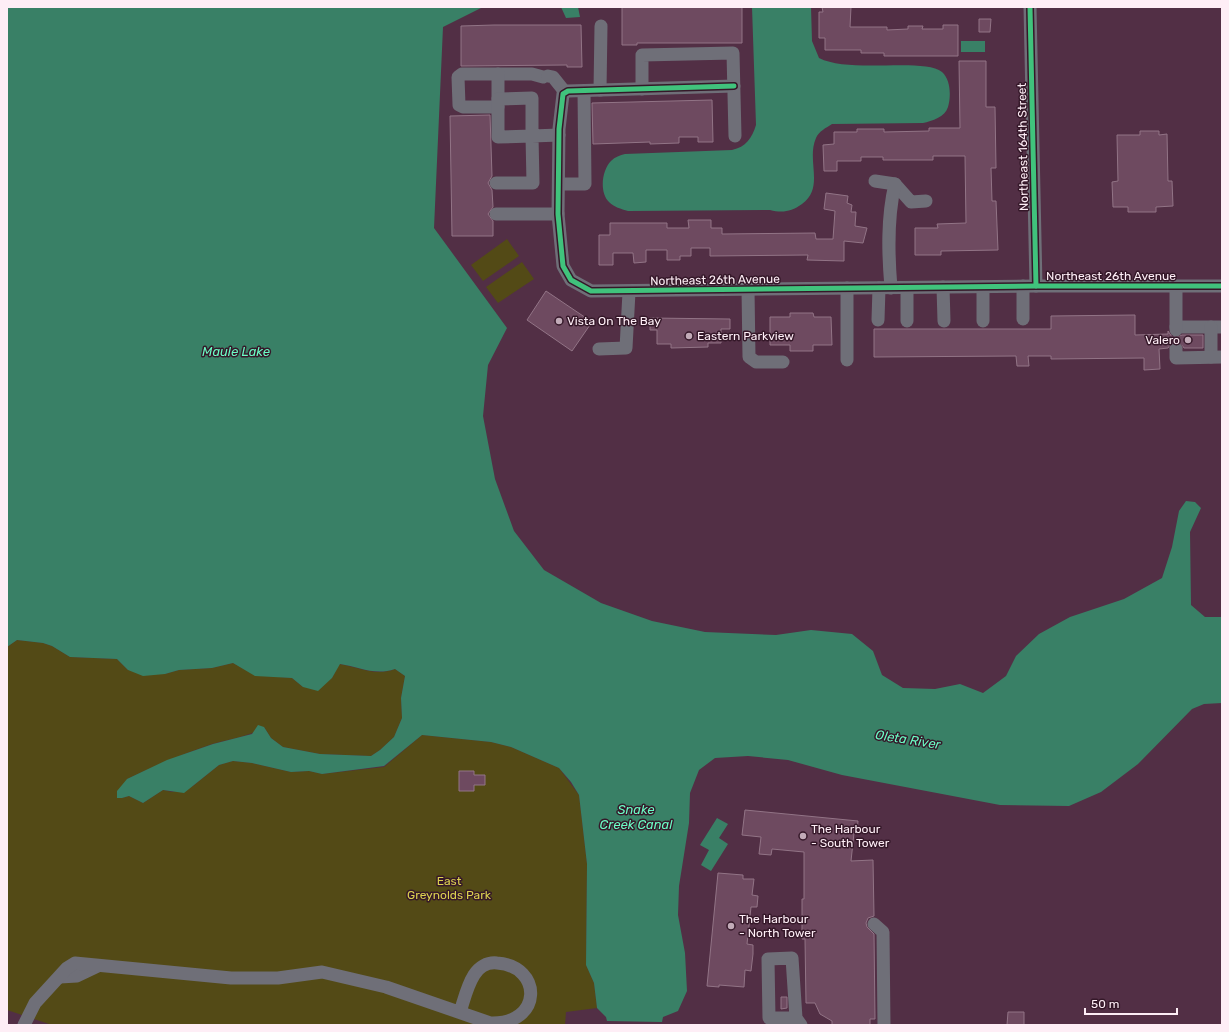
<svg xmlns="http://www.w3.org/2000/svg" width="1229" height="1032" font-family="Rubik,sans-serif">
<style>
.green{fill:#534a16}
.water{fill:#398066}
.building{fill:#6e4a60;stroke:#927486}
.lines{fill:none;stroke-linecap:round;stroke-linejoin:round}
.minor-tunnel{stroke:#6c4c60;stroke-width:13;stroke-dasharray:13 6;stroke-linecap:butt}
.minor{stroke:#6f6f78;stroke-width:13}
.cycleway-casing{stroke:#351829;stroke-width:8}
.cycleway{stroke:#40c37c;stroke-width:5}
.poi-dot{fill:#c2abb8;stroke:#351829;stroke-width:1.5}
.labels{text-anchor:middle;stroke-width:3;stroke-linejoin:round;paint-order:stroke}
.street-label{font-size:12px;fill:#feeef6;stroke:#351829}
.poi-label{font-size:12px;fill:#feeef6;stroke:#351829;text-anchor:start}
.park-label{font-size:12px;fill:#dcd24f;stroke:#351829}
.water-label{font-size:13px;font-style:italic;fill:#6bfdc5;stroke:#351829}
</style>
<rect width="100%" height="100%" fill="#522f45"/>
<g class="green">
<polygon points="507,239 519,256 483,281 471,265"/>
<polygon points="522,262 534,279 498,303 486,287"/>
<path d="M 17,640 L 43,643 L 52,646 L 70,657 L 117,659 L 128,670 L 165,674 L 179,670 L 212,668 L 233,663 L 255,675 L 292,678 L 303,687 L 332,678 L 339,664 C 359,667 375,677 395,669 L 405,676 L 401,698 L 402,718 L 394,737 L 380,750 L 371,756 L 320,754 L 283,747 L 271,738 L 264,727 C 248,737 230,739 212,744 C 182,754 155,766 127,779 L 122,798 L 129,796 L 143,803 L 163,790 L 172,792 L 193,786 L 219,765 L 233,761 L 252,763 L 291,772 L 309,771 L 322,774 L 384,767 L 422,735 L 491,742 L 511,747 L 559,768 L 579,795 L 587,864 L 586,965 L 594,983 L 597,1008 L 566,1012 L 565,1025 L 52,1025 L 7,1010 L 7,647 Z"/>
</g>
<g class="water">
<path d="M 7,7 L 483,7 L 443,27 L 434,228 L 507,328 L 488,365 L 483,416 L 495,479 L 514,531 L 544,570 L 601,603 L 652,621 L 705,632 L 776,635 L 811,630 L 852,634 L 873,651 L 882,675 L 903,688 L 935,689 L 960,684 L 983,693 L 1006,676 L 1016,656 L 1039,634 L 1070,617 L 1124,599 L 1162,578 L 1172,547 L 1179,511 L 1186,501 L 1195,502 L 1201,508 L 1190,532 L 1191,605 L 1205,617 L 1222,617 L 1222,703 L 1204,704 L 1192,709 L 1138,764 L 1101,792 L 1069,806 L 1000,805 L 842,775 L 788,760 L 748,756 L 715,758 L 699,770 L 690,793 L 689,823 L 679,886 L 678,915 L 685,953 L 687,991 L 678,1011 L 663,1017 L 662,1022 L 607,1021 L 606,1017 L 597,1008 L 594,983 L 586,965 L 587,864 L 579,795 L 571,782 L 559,768 L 511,747 L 491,742 L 422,735 L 384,766 L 322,774 L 309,771 L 291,772 L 252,763 L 233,761 L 219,765 L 184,793 L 163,790 L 143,803 L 129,796 L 122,798 L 117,798 L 117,791 L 127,779 L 167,760 L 213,744 L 252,734 L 258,725 L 264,727 L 271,738 L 283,747 L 320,754 L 371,756 L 380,750 L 394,737 L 402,718 L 401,698 L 405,676 L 395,669 C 375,676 359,667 340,664 L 332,678 L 318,691 L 303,687 L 292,678 L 255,676 L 233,663 L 212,668 L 179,670 L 165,674 L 143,676 L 128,670 L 117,659 L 70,657 L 52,646 L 43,643 L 17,640 L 7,647 Z"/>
<polygon points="561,7 578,7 580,17 566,18"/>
<path d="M 752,7 L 811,7 L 812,41 L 819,58 C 850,74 923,57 942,72 C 951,80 951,97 948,107 C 945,117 932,121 923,123 L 832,124 C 826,128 819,131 816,138 C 806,160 825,188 802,204 C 791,212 782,213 770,210 L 628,211 C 621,209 614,207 609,202 C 599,192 602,170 611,161 C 615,157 620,155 625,154 L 732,150 C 746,147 752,138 756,125 Z"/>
<rect x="961" y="41" width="24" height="11"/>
<polygon points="717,818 728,824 719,838 728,844 711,871 701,865 709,850 700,845"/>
</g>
<g class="building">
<polygon points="622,7 742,7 742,43 637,43 637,45 622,45"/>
<polygon points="822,7 851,7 850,27 887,27 887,30 908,29 908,26 923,26 922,29 943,29 943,25 958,25 958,56 884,56 884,53 861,53 861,50 825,50 825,38 819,38 819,12 823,12"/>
<polygon points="979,19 991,19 990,32 979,32"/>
<polygon points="494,25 581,25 582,67 567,67 567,65 461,66 461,26"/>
<polygon points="959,61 986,61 986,107 995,107 996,168 991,168 992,201 996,201 998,250 941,251 941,255 915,255 915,228 938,228 937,224 966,223 965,156 933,156 933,160 883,160 883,157 861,157 861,161 837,161 837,171 824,171 823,145 834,144 834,132 857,132 857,129 884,129 884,132 929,131 929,128 960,128"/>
<polygon points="712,100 713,142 698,142 698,137 679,137 679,143 650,144 650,142 593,144 592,103"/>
<polygon points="490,115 492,176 488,183 492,190 493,207 488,214 493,221 493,236 452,236 450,116"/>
<polygon points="1140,131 1159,131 1159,135 1167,134 1168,181 1172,181 1173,206 1156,207 1156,212 1128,212 1128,207 1113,207 1112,182 1118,181 1117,135 1140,135"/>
<polygon points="826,193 848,196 847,203 852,205 851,212 856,212 855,226 867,228 863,243 844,241 844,261 807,260 808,255 710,256 710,248 691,248 691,256 680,256 680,260 667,260 667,250 646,250 646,262 634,263 633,253 613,253 613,265 599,265 599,235 610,235 610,223 667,223 667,228 689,228 688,220 711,220 711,228 722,228 722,234 815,233 816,239 833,239 835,211 824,209"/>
<polygon points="546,291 592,322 572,351 527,320"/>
<polygon points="790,313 813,313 814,317 831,317 832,345 813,345 813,351 790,351 790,345 770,345 770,317 790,317"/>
<polygon points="1135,315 1135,335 1168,334 1168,331 1172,337 1176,338 1182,335 1203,335 1203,348 1184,348 1180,342 1172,342 1168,348 1159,349 1160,369 1144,370 1144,358 1051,359 1051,356 1028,356 1029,366 1017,366 1016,356 874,357 874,329 1051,329 1051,316"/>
<polygon points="650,318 730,319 730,329 721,329 721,343 708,343 708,347 671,348 671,344 657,344 657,330 650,330"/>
<polygon points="459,771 474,771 474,775 485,775 485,785 474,785 474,791 459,791"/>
<polygon points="745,810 858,821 857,833 854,833 851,861 873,860 874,916 868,918 866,923 867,927 874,934 875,1019 870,1019 870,1025 832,1025 832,1021 820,1014 815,1003 806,1003 805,939 802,939 802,899 804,899 804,852 772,849 771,855 759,854 761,837 742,835"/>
<polygon points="718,873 743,875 743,879 754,879 752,895 758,896 757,907 751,907 747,944 753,945 753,954 751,971 745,970 744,987 719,985 719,987 707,986"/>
<polygon points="781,997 787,997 787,1008 781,1009"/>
<polygon points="1008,1012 1024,1012 1024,1025 1007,1025"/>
</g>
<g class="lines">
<polyline class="minor-tunnel" points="1176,349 1176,330"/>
<g class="minor">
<polyline points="1030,7 1036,286"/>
<polyline points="498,74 532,74 543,77"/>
<polyline points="548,76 553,77 565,92"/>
<polyline points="734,86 568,91 563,94 559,129 558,214 563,266 571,280 591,291 1036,286 1222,286"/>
<polyline points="642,89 642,55 733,53 735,136"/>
<polyline points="600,90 601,26"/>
<polyline points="498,99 498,74 462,74 458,77 459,105 463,107 498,107"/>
<polyline points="875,181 895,184 911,202 926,201"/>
<polyline points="496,183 533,183 532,136 498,137 498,99 532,98 532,136 559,135"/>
<polyline points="559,184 585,184 584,91"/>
<polyline points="496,214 558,214"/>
<polyline points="1023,286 1023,319"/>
<polyline points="943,287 944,321"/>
<polyline points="983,287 983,321"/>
<path d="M 891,288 C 888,253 887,218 895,184"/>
<polyline points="907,288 907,321"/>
<polyline points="748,289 749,357 756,362 783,362"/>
<polyline points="878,320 879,288"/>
<polyline points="1176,327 1222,327"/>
<polyline points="1211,327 1211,357"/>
<polyline points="1176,330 1176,286"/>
<polyline points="599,349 626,348 629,292"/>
<polyline points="1176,349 1176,358 1222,357"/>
<polyline points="847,360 847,288"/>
<polyline points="874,924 883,932 884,1025"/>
<polyline points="60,977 77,976 98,966"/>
<polyline points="796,1018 769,1018 768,959 792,958 796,1018 801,1025"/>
<path d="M 24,1025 L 35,1003 L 67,968 L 75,963 L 231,978 L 278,978 L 322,972 L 386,987 L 490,1023 C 543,1025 543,966 497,963 C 487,962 479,967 474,975 C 467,986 464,1000 460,1012"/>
</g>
<defs>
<g id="cycleway">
<polyline points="1030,7 1036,286"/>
<polyline points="734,86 568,91 563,94 559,129 558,214 563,266 571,280 591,291 1036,286 1222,286"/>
</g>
</defs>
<use href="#cycleway" class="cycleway-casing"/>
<use href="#cycleway" class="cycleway"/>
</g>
<g class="poi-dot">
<circle cx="559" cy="321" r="4"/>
<circle cx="689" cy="336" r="4"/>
<circle cx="1188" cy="340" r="4"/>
<circle cx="803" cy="836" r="4"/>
<circle cx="731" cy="926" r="4"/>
</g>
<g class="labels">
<g class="street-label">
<text transform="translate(1023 147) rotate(-91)" y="4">Northeast 164th Street</text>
<text x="1111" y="280">Northeast 26th Avenue</text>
<text transform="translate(715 280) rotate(-1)" y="4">Northeast 26th Avenue</text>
</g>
<g class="poi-label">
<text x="567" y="325">Vista On The Bay</text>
<text x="697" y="340">Eastern Parkview</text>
<text x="1180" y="344" text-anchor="end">Valero</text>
<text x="811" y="833">The Harbour<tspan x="811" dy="14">- South Tower</tspan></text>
<text x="739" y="923">The Harbour<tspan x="739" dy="14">- North Tower</tspan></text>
</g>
<g class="park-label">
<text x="449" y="885">East<tspan x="449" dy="14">Greynolds Park</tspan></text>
</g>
<g class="water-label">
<text x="236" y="356">Maule Lake</text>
<text transform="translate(908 739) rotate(9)" y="5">Oleta River</text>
<text x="636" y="814">Snake<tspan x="636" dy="15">Creek Canal</tspan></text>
</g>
</g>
<rect width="1229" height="1032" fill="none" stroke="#feeef6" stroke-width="16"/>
<path d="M1085 1008v6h92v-6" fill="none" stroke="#feeef6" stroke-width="2"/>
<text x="1091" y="1008" font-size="12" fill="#feeef6" stroke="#351829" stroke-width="3" paint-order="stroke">50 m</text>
</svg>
